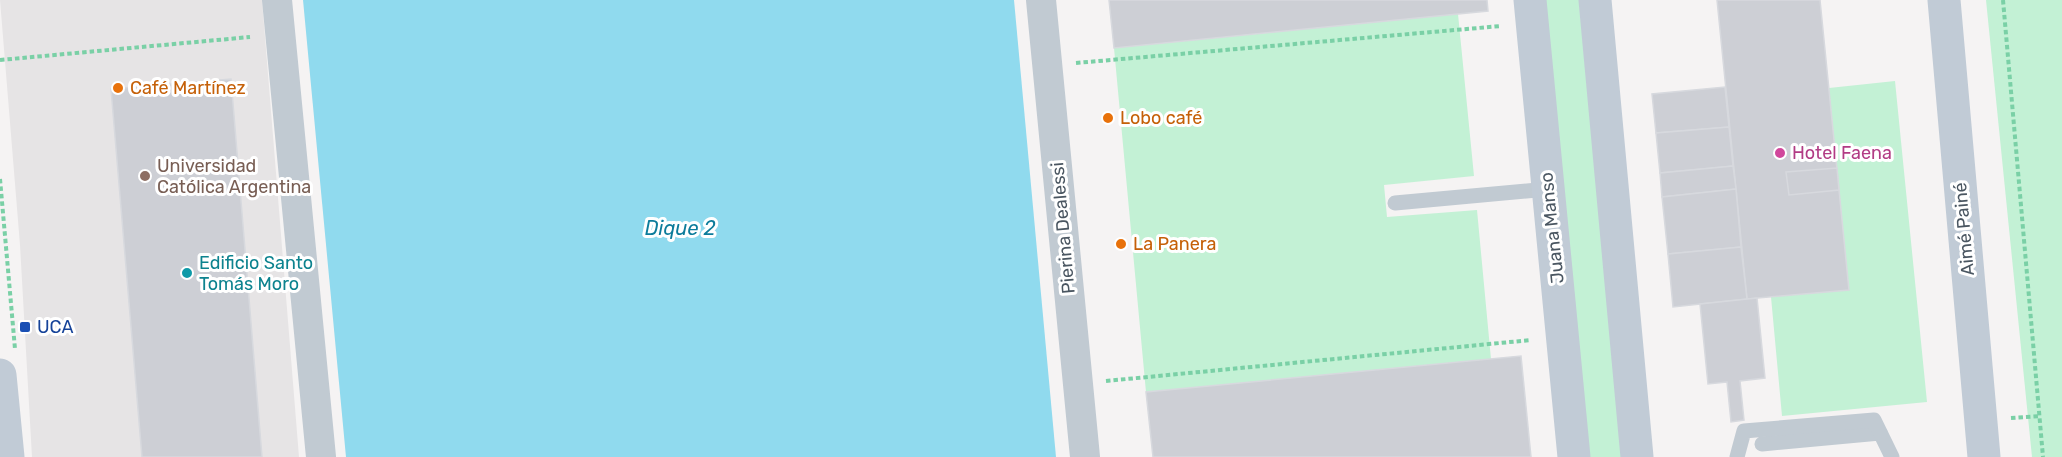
<svg xmlns="http://www.w3.org/2000/svg" width="2062" height="457" font-family="Rubik,sans-serif">
<style>
.education{fill:#e6e4e5}
.green{fill:#c3f1d5}
.water{fill:#90daee}
.building{fill:#cdcfd5;stroke:#d7d9de;stroke-width:1.5}
.lines{fill:none;stroke-linecap:round;stroke-linejoin:round}
.path{stroke:#7ad0a6;stroke-width:4;stroke-dasharray:4.5 3;stroke-linecap:butt}
.lane{stroke:#c1cad2;stroke-width:15}
.street{stroke:#c1cad2;stroke-width:30}
.secondary{stroke:#c1cbd6;stroke-width:33}
.food-dot{fill:#e8710a;stroke:#fff;stroke-width:2}
.hotel-dot{fill:#d1479c;stroke:#fff;stroke-width:2}
.education-dot{fill:#8d6e63;stroke:#fff;stroke-width:2}
.culture-dot{fill:#0f9aa8;stroke:#fff;stroke-width:2}
.transit-dot{fill:#1a4fb4;stroke:#fff;stroke-width:2}
.labels{text-anchor:middle;stroke-width:6;stroke-linejoin:round;paint-order:stroke}
.food-label{font-size:18px;fill:#c56008;stroke:#fff;text-anchor:start}
.hotel-label{font-size:18px;fill:#b23c85;stroke:#fff;text-anchor:start}
.education-label{font-size:18px;fill:#785e54;stroke:#fff;text-anchor:start}
.street-label{font-size:18px;fill:#4a5661;stroke:#fff}
.culture-label{font-size:18px;fill:#0d838f;stroke:#fff;text-anchor:start}
.transit-label{font-size:18px;fill:#164399;stroke:#fff;text-anchor:start}
.water-label{font-size:20px;font-style:italic;fill:#0c7c9b;stroke:#fff}
</style>
<rect width="100%" height="100%" fill="#f5f3f3"/>
<polygon class="education" points="0,0 262,0 299,457 32,457 20,245"/>
<g class="green">
<polygon points="1542,0 1579,0 1622,457 1585,457"/>
<polygon points="1986,0 2062,0 2062,457 2032,457"/>
<polygon points="1458,14 1474,176 1384,185 1387,217 1477,210 1491,359 1146,392 1114,48"/>
<polygon points="1895,81 1927,402 1782,416 1771,297 1849,289 1829,88"/>
</g>
<polygon class="water" points="303,0 1014,0 1056,457 346,457"/>
<g class="building">
<polygon points="1109,0 1487,0 1488,11 1114,48"/>
<polygon points="1717,0 1820,0 1849,290 1747,299"/>
<polygon points="231,79 262,457 142,457 111,89"/>
<polygon points="1725,87 1729,127 1656,133 1652,94"/>
<polygon points="1729,127 1733,166 1660,173 1656,133"/>
<polygon points="1733,166 1736,189 1662,197 1660,173"/>
<polygon points="1837,168 1839,190 1789,195 1786,172"/>
<polygon points="1736,189 1741,247 1668,254 1662,197"/>
<polygon points="1741,247 1747,299 1673,307 1668,254"/>
<polygon points="1757,298 1765,378 1740,381 1744,420 1731,422 1727,382 1708,384 1700,304"/>
<polygon points="1521,356 1531,457 1153,457 1146,392"/>
</g>
<g class="lines">
<g class="path">
<polyline points="2003,0 2043,457"/>
<polyline points="0,60 250,37"/>
<polyline points="1076,63 1501,26"/>
<polyline points="0,179 15,349"/>
<polyline points="1106,381 1531,340"/>
<polyline points="2011,418 2040,416"/>
</g>
<g class="lane">
<polyline points="1395,203 1548,189"/>
<polyline points="1762,444 1880,433"/>
<polyline points="1737,457 1744,431 1874,420 1892,457"/>
</g>
<g class="street">
<polyline points="277,0 321,457"/>
<polyline points="1041,0 1085,457"/>
</g>
<g class="secondary">
<polyline points="1530,0 1574,457"/>
<polyline points="1595,0 1637,457"/>
<polyline points="1944,0 1984,457"/>
<polyline points="0,375 8,457"/>
</g>
</g>
<g class="food-dot">
<circle cx="118" cy="88" r="6"/>
<circle cx="1108" cy="118" r="6"/>
<circle cx="1121" cy="244" r="6"/>
</g>
<circle class="hotel-dot" cx="1780" cy="153" r="6"/>
<circle class="education-dot" cx="145" cy="176" r="6"/>
<circle class="culture-dot" cx="187" cy="273" r="6"/>
<rect class="transit-dot" x="19" y="321" width="12" height="12" rx="3"/>
<g class="labels">
<g class="food-label">
<text x="130" y="94">Café Martínez</text>
<text x="1120" y="124">Lobo café</text>
<text x="1133" y="250">La Panera</text>
</g>
<g class="hotel-label">
<text x="1792" y="159">Hotel Faena</text>
</g>
<g class="education-label">
<text x="157" y="172">Universidad<tspan x="157" dy="21">Católica Argentina</tspan></text>
</g>
<g class="street-label">
<text transform="translate(1063 228) rotate(-95)" y="6">Pierina Dealessi</text>
<text transform="translate(1552 228) rotate(-96)" y="6">Juana Manso</text>
<text transform="translate(1964 229) rotate(-95)" y="6">Aimé Painé</text>
</g>
<g class="culture-label">
<text x="199" y="269">Edificio Santo<tspan x="199" dy="21">Tomás Moro</tspan></text>
</g>
<g class="transit-label">
<text x="37" y="333">UCA</text>
</g>
<g class="water-label">
<text x="680" y="235">Dique 2</text>
</g>
</g>
</svg>
